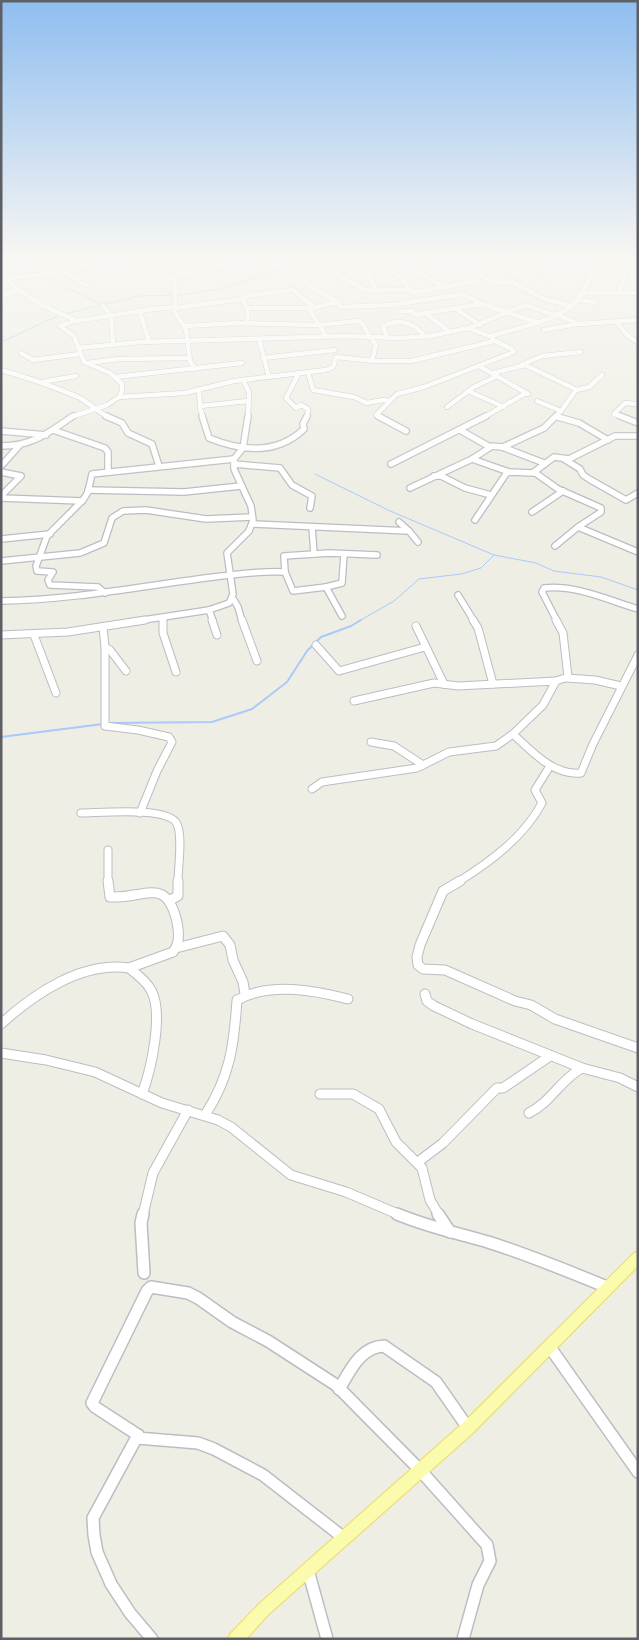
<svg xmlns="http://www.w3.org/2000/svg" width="639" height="1640" font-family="'Fira Sans',sans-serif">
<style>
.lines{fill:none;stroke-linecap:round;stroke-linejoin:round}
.stream-far1{stroke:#a9cafb;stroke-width:1}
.stream{stroke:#a9cafb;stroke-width:2}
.minor-far4-casing{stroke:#bcbdc3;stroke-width:5.5}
.minor-far3-casing{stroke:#bcbdc3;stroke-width:8}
.minor-far2-casing{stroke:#bcbdc3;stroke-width:9}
.minor-far1-casing{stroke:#bcbdc3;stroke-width:11}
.minor-casing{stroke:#bcbdc3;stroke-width:14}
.major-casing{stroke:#ebdb62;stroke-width:2}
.minor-far4{stroke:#fff;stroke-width:4.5}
.minor-far3{stroke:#fff;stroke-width:5.5}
.minor-far2{stroke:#fff;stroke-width:7}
.minor-far1{stroke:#fff;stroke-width:9}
.minor{stroke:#fff;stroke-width:11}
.major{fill:#fbfbae;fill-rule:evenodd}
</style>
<rect width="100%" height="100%" fill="#efeee5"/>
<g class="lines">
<g class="stream-far1">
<polyline points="518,257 545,280"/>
<path d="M 49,270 L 51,280 C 67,290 83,294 99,304"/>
<polyline points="65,314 138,296 181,295 218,289 291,267 307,257"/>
<path d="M 1,342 C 22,334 40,322 61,315"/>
<polyline points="315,474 388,510 494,555 536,563 554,571 601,577 638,590"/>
<polyline points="359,621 394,601 419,579 461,574 481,568 494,555"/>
</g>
<g class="stream">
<polyline points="110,723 212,722 252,709 287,682 307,651 321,637 351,626 361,620"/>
<polyline points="1,737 103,724"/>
</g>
<defs>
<g id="minor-far4">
<polyline points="69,257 85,266"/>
<polyline points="145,257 175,282 175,312 186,330 190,361 195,369"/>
<polyline points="203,257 220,267"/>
<polyline points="265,257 280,267"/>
<polyline points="344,257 368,273 376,291"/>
<polyline points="374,257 399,276 411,291"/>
<polyline points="399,257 408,265 444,287"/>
<polyline points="468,257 491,269 480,275 495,283 512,282 542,298 570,306"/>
<polyline points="547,257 562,261 595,260"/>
<polyline points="616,257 627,267"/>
<polyline points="123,258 144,277"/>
<polyline points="310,259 365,290 410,290"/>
<polyline points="26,260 41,265"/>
<polyline points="1,265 26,260 23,257"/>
<polyline points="409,266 468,258"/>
<polyline points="491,270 504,268 520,274"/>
<polyline points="63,272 86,285"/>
<path d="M 1,273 C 21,296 46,309 74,319 L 74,321 L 60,326 L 74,336 L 84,362 L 110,373 L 122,384 L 122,391 L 119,397"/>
<polyline points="289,273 337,302"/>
<polyline points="170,277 228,265 252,257"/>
<polyline points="3,279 62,272 127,257"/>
<polyline points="411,293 478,281"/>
<polyline points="580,293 638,293"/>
<polyline points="618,293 625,276"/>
<polyline points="1,296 19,290"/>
<polyline points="241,299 251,295 293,290 314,307"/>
<polyline points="577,300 595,302"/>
<polyline points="103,305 111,317 113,344"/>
<polyline points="176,308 242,299 248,311 247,323"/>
<polyline points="248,308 309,308"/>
<polyline points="456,309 480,325"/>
<polyline points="400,311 412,311 416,315 425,313 450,332"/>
<polyline points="140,312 149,342"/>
<polyline points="506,312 526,305 554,315"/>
<polyline points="425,313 482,304"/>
<polyline points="555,314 580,324 638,320"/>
<path d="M 74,321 C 108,317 142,309 176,307"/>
<polyline points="616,321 626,334 638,343"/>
<polyline points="184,326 238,323 319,325 358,321 363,324 370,338"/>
<polyline points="469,328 508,312"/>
<polyline points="544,330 577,324"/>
<polyline points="327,337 309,309 337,302 341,307 392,305 463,294 482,304 536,322"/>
<polyline points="371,338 376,345 372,361"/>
<path d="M 387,338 L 383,326 C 400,318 413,322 425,336"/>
<polyline points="259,339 269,377"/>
<polyline points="78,348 141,342 346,336 400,338 430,336 468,328 492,337"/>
<polyline points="21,353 33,360 80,354"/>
<polyline points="263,358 335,350"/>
<polyline points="87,363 119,359 189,358"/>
<polyline points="521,365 542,356 581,352"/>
<polyline points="479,366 528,394"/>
<path d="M 1,370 C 28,378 54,386 80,398 C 90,403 98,413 109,417"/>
<polyline points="308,372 313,390 354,397 367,403 383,400 389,401"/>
<polyline points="299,373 286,398 296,408 301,405 308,409 307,417"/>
<polyline points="493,373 525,365 573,388 576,390 561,411"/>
<polyline points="115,377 242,363"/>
<polyline points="243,380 249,392 248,417"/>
<polyline points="42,382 76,376"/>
<polyline points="199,389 200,408 203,417"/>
<polyline points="576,390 589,387 602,375"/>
<polyline points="468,391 504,407"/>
<polyline points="537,401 561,411 555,417"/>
<polyline points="200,406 248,401"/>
<polyline points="447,407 474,387 497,376"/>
<path d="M 71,417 L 107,405 L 119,397 L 185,393 L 234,381 L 326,370 L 333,367 L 336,357 L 375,361 L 411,361 L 491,342 L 493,340 L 492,336 C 516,328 542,324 564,311 C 601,289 574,254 638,271"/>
<polyline points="381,417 376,415 397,394 424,387 514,352 512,349 493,340"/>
<polyline points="484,417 526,393"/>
<polyline points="623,417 614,414 625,403 638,404"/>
</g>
<g id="minor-far3">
<polyline points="106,416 122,423 128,433 152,444 159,466"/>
<path d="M 202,416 L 209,438 C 241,451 277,455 304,429 L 303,424 L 307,416"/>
<polyline points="378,416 406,431"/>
<polyline points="620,416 638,423"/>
<polyline points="558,417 579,423 608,440"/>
<polyline points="53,430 105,448 108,452 108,471"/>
<polyline points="460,430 490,447"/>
<polyline points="1,431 46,435"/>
<polyline points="638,436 615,436 569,459 554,457 534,472 558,489 601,508 601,512 578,527 638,552"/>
<path d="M 1,446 C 33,446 48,433 73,416"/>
<polyline points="503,447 544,428 556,416"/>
<polyline points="472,459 509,472"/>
<polyline points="564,459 580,469 583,475 589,479 626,500 638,493"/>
<polyline points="234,464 280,468 292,485 312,496 310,508"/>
<polyline points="391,464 486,416"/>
<polyline points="1,466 19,446"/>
<polyline points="1,472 21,476 1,496"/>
<polyline points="434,476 441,476 465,488 491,495"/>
<polyline points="410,488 472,459 492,446 502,447 544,463"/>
<polyline points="88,490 184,492 241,486"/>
<polyline points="1,498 82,501"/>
<polyline points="532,512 563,491"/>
<polyline points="475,520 506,474 509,472 534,473"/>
<polyline points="252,524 409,531 399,522"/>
<polyline points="312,527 314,554"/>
<polyline points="409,531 418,542"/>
<polyline points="1,539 50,534"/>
<polyline points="555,546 578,527"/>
<polyline points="1,561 80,553 104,543 112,518 123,511 146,510 206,519 252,517"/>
<polyline points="326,587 342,583 344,554"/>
<polyline points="105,593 98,587 50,585 48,580 53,572 37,571 36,566 47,536 83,500 88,492 92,474 234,459"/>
<polyline points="458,595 474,621"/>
<polyline points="232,597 238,607 242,621"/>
<path d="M 1,601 C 67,600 132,588 198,579 C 224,576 259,570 285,572"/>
<polyline points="209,610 213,621"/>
<polyline points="342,616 326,587 293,591 285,572 284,556 329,553 377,555"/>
<polyline points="163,618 163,621"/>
<polyline points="137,621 209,610 229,603 233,594 227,553 249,531 253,520 251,506 234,469 234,459 243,448 248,416"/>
<path d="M 557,621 L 542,592 L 544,588 C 578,585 607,600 638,609"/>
</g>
<g id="minor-far2">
<polyline points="163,620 163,633 176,672"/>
<polyline points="212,620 217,635"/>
<polyline points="242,620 257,661"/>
<polyline points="473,620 478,628 493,684"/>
<polyline points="416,626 444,684"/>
<polyline points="103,627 105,647 110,650 126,671"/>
<polyline points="1,635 68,632 145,620"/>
<polyline points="34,635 56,693"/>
<polyline points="316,645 339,671 425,647"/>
<polyline points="105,647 105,726 138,730 169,737 172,742 157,771 140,813"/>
<polyline points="567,678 595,680 621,686"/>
<polyline points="354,701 434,683 458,686 556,681"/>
<path d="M 513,734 C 531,751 554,776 581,773 L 593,744 L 638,655"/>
<polyline points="371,742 394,746 423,765"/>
<polyline points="312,789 322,782 417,768 449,752 496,746 513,734 543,705 556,681 568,677 563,633 556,620"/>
<path d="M 81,813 C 100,813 169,806 177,824 C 183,837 178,867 178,882"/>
<polyline points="108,850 108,882"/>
<path d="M 458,882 C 490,862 524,837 542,803 L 535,790 L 550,766"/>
</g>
<g id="minor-far1">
<path d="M 108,881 L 110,897 C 145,899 166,875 177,922 C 179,933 180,943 173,952 L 129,968"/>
<polyline points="460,881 443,891 420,945 417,957 418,965 423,969 445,970 515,1001 531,1005 555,1019 638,1048"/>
<polyline points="170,900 178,896 178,881"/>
<polyline points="176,948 223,936 230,945 233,960 243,982 245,994"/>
<polyline points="425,994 427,1001 434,1006 472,1024 582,1068 620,1078 638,1087"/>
<path d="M 1,1024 C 34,994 82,961 129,968 C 137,974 146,981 151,990 C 164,1013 151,1070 142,1094"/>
<polyline points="1,1053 46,1060 95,1072 162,1103 218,1120 231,1127 291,1175 346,1192 400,1215"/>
<polyline points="320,1094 353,1094 379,1109 396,1142 422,1168 430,1200 439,1215"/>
<path d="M 529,1113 C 551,1102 561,1079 582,1068"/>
<path d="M 205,1115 C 230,1077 234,1045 237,1000 C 270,982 313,990 348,999"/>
<polyline points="418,1162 443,1143 497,1088 503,1088 550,1056"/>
<polyline points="143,1215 153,1173 188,1110"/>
</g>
<g id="minor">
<polyline points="143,1214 141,1223 144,1273"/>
<path d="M 397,1214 C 428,1227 457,1233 488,1242 C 529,1255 568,1271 607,1287"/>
<polyline points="438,1214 450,1232"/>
<polyline points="549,1346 638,1472"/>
<path d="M 339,1389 C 350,1371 360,1347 384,1346 L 436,1382 L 468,1428"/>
<polyline points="138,1435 95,1407 92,1403 147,1291 151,1287 188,1293 198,1298 232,1322 268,1341 336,1385 420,1470 487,1545 490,1561 478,1585 463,1639"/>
<polyline points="308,1570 327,1639"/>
<polyline points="152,1639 130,1613 111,1584 97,1552 94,1535 93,1518 138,1435 137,1438 198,1443 214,1449 263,1475 344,1538"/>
</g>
<polygon id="major" points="638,1251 638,1266 473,1433 269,1614 246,1639 228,1639 230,1634 259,1604 463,1423 634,1253"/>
</defs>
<use href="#minor-far4" class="minor-far4-casing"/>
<use href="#minor-far3" class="minor-far3-casing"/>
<use href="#minor-far2" class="minor-far2-casing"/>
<use href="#minor-far1" class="minor-far1-casing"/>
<use href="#minor" class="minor-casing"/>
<use href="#major" class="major-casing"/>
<use href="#minor-far4" class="minor-far4"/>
<use href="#minor-far3" class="minor-far3"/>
<use href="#minor-far2" class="minor-far2"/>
<use href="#minor-far1" class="minor-far1"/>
<use href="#minor" class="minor"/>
<use href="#major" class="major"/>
</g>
<linearGradient id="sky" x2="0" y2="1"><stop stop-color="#8fbdf0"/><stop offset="0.53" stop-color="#f8f7f3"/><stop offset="1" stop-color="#f8f7f3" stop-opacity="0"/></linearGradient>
<rect width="639" height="487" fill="url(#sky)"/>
<rect width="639" height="1640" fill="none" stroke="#5d5f65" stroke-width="5"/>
</svg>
